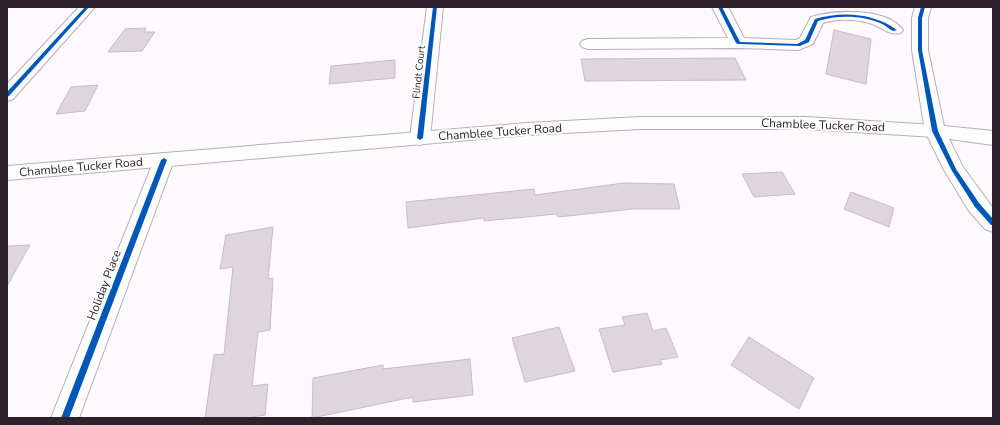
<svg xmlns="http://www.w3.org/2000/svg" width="1000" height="425" font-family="'Nunito Sans',sans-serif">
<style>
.building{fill:#ded5dd;stroke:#c5bec4}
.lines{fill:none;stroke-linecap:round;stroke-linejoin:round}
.street-casing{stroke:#b6afb6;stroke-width:2}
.secondary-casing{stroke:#b6afb6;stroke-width:2}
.street{fill:#fffeff;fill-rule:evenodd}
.secondary{fill:#fffeff;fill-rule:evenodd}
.cycleway-casing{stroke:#fff;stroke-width:2}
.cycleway{fill:#0057b8;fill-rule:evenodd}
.labels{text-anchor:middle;stroke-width:4;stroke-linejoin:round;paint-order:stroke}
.far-street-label{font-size:10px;fill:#2e232d;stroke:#fff}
.street-label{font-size:12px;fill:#2e232d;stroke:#fff}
</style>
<rect width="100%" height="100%" fill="#fef9fd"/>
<g class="building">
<polygon points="146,28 144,32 155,32 142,51 108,52 125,29"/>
<polygon points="834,30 871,39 866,84 826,74"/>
<polygon points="735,58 746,80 585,81 581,59"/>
<polygon points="395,60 395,78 329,84 331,66"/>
<polygon points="98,85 85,111 56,114 71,87"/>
<polygon points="782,172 795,194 754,197 742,174"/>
<polygon points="624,183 674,184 680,209 633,209 558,217 557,214 484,221 484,218 408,228 406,202 534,189 535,195"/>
<polygon points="851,192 894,208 889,227 844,209"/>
<polygon points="273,227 268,279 273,278 270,330 258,332 252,386 268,384 265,415 247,418 205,418 214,355 224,354 233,267 220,269 226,235"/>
<polygon points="30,245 7,286 7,246"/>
<polygon points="647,313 653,331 666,328 678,357 660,360 662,364 613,372 599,329 625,325 622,317"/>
<polygon points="559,327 575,371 525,382 512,338"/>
<polygon points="749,337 814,378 799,409 731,365"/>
<polygon points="470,359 473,395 413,402 413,397 312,418 313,378 383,365 383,369"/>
</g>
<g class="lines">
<defs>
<g id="street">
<polygon points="79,7 95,7 13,99 7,101 7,84"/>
<polygon points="427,7 443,7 430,138 427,143 420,145 413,143 410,138"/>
<path d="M 712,7 L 728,7 L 744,38 L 796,40 L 800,38 L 811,17 C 834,10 887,7 903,30 L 901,33 C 888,36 881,26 869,23 C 855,19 840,19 826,22 L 823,23 L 813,44 L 798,50 L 738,48 L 588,49 L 582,47 L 580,44 L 582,41 L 588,39 L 728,38 Z"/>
<polygon points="915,7 931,7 928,18 928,50 945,131 963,167 993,208 993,232 985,229 969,211 944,170 925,131 912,50 912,18"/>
<polygon points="164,153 171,155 174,160 79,418 51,418 154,160 157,155"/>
</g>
<polygon id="secondary" points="640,117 806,117 935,125 993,131 993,145 935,137 806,129 640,129 527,135 7,180 7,166 527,123"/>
</defs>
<use href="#street" class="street-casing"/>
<use href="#secondary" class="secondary-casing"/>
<use href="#street" class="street"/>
<use href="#secondary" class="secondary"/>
<defs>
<g id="cycleway">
<polygon points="85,7 89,7 9,96 7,97 7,92"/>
<polygon points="433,7 437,7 423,138 420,140 417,138"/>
<path d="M 718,7 L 722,7 L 740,42 L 797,44 L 805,40 L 815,19 C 842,11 874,13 897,30 L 893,31 C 889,29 885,25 880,23 C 861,15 837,15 818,21 L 809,42 L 800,46 L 738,44 L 736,43 Z"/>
<polygon points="921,7 925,7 922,18 922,50 938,131 956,169 979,203 993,219 993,225 991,225 975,207 952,171 932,131 918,50 918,18"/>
<polygon points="164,158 167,160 69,418 61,418 161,160"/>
</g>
</defs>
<use href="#cycleway" class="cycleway-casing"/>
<use href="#cycleway" class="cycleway"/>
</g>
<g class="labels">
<g class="far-street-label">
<text transform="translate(418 72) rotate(-84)" y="4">Flindt Court</text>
</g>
<g class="street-label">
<text transform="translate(823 125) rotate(2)" y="4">Chamblee Tucker Road</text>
<text transform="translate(500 132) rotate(-4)" y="4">Chamblee Tucker Road</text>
<text transform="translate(81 167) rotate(-5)" y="4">Chamblee Tucker Road</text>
<text transform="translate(104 285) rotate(-69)" y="4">Holiday Place</text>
</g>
</g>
<rect width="1000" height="425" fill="none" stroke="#2e232d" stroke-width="16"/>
</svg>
